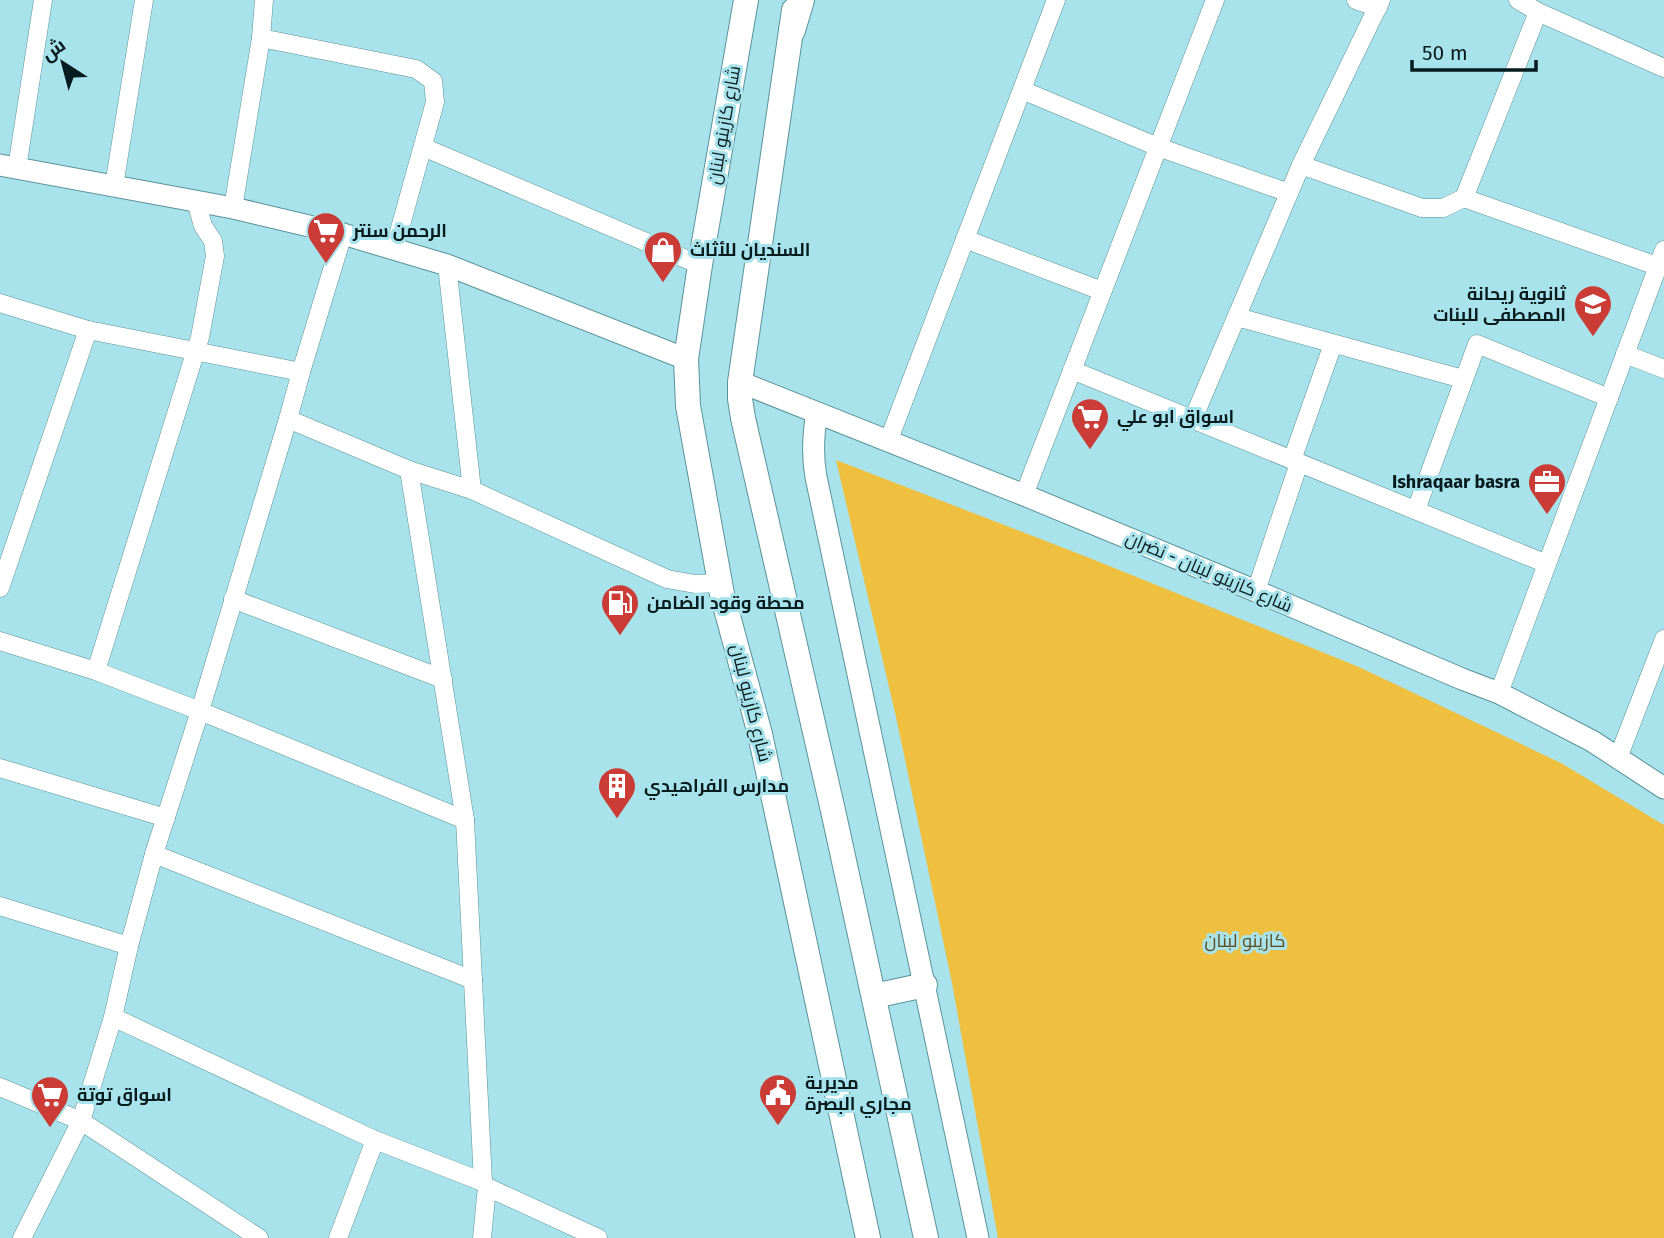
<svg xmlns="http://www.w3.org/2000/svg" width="1664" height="1238" font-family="'Fira Sans',Cairo,sans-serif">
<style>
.green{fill:#efbf3f}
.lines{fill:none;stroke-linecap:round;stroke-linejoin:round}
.minor-casing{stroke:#59939b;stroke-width:19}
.tertiary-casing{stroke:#59939b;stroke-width:23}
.secondary-casing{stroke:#59939b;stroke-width:26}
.primary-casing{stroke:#59939b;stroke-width:28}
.minor{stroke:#fff;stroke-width:18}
.tertiary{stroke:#fff;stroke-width:21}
.secondary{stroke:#fff;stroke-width:24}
.primary{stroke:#fff;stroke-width:26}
.labels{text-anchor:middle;stroke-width:6;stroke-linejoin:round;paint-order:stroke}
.street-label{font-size:18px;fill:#041b1f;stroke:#a8e3eb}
.poi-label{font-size:18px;font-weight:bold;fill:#041b1f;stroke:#a8e3eb;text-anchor:start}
.park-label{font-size:18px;fill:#5f4b19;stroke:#a8e3eb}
</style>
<rect width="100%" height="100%" fill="#a8e3eb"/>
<polygon class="green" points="836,460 1087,557 1359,667 1561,763 1664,825 1664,1238 998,1238 952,983 896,717"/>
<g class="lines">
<defs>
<g id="minor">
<polyline points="1356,0 1378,8"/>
<polyline points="1518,0 1538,12 1664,68"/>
<polyline points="261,38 416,69 433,81 435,102 394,250"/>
<polyline points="1022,90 1158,147 1289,193"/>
<polyline points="423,147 700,265"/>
<polyline points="1301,165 1422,208 1443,208 1464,198 1538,12"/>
<polyline points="17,168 43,0"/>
<polyline points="114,186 144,0"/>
<polyline points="1464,198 1657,266"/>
<polyline points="233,208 261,38 264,0"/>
<polyline points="965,239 1102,291"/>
<polyline points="447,265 472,490"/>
<polyline points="0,303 88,330 301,372"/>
<polyline points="1237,317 1463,379"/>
<polyline points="1625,354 1664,369"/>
<polyline points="1072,370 1547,564"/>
<polyline points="288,419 409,470 472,490 667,579 695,584 720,583"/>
<polyline points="1193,419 1301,165 1381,0"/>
<polyline points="888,442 1056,0"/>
<polyline points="1292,460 1333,344"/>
<polyline points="409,470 465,820 483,1182"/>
<polyline points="1024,495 1215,0"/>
<polyline points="1416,510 1477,344 1609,398"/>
<polyline points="0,588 88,330"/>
<polyline points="1256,591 1299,463"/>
<polyline points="233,599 443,679"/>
<polyline points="0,641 96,671 200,711 465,820"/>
<polyline points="96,671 200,337 215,256 213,241 203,226 196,201"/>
<polyline points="1499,693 1664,250"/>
<polyline points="1618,758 1664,639"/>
<polyline points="0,768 166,818"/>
<polyline points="154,854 473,980"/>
<polyline points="0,906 129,946"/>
<polyline points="113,1017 375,1140 483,1182 487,1187 598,1238"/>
<polyline points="0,1087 81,1121 259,1238"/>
<polyline points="22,1238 81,1121 113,1017 129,946 154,854 200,711 288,419 301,372 343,234"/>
<polyline points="338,1238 375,1140"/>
<polyline points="482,1238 487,1187"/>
</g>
<g id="tertiary">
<polyline points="0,165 233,208 343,234 447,265 686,359"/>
<polyline points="740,382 1024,495 1256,591 1462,679 1499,693 1592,741 1664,788"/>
<path d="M 817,413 C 813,435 812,455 816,477 L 978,1238"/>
</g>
<g id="secondary">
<polyline points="746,0 700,265 686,359 688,406 722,594 760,734 868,1238"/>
<polyline points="794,10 740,382 740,399 743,418 834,815 926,1238"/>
<polyline points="874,996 925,985"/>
</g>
<polyline id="primary" points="792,30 801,0"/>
</defs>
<use href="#minor" class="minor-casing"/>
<use href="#tertiary" class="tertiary-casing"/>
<use href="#secondary" class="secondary-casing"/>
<use href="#primary" class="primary-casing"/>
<use href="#minor" class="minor"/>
<use href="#tertiary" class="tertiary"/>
<use href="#secondary" class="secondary"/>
<use href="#primary" class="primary"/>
</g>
<defs>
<symbol id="supermarket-pin" viewBox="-11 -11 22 30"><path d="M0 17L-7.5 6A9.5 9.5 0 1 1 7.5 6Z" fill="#cb3c36" stroke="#a8e3eb"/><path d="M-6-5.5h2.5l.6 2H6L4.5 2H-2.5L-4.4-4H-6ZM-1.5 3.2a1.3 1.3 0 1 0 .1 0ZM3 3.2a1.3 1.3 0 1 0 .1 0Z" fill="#fff"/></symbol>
<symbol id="shop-pin" viewBox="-11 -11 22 30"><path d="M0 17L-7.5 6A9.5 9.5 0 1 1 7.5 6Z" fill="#cb3c36" stroke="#a8e3eb"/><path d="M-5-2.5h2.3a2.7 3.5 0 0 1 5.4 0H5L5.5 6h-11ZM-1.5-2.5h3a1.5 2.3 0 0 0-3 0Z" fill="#fff"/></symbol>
<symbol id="school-pin" viewBox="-11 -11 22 30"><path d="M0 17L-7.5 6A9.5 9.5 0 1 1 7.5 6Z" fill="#cb3c36" stroke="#a8e3eb"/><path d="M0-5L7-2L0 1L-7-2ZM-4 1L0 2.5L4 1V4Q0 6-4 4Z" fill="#fff"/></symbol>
<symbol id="office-pin" viewBox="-11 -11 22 30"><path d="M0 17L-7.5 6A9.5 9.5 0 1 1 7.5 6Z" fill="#cb3c36" stroke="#a8e3eb"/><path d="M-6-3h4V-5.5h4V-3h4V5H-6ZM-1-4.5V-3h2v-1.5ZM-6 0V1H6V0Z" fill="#fff"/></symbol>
<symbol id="fuel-pin" viewBox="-11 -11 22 30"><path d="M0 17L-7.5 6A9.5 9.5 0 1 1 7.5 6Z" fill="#cb3c36" stroke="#a8e3eb"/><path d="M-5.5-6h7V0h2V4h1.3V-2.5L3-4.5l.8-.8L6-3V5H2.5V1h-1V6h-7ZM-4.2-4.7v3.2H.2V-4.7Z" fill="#fff"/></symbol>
<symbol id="building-pin" viewBox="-11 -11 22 30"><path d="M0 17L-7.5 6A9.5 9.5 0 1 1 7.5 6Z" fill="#cb3c36" stroke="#a8e3eb"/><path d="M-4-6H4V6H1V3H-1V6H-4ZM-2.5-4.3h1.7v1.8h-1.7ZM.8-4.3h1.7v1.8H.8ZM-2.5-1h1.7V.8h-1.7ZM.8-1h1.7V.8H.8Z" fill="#fff"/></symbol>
<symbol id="civic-pin" viewBox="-11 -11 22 30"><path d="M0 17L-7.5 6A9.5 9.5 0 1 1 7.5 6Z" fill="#cb3c36" stroke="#a8e3eb"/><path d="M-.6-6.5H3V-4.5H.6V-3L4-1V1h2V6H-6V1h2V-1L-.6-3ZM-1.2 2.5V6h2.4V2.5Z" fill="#fff"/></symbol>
</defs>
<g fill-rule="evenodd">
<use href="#supermarket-pin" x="304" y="209" width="44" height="60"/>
<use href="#shop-pin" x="641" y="228" width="44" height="60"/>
<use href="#school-pin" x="1571" y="282" width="44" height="60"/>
<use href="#supermarket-pin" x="1068" y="395" width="44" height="60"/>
<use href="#office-pin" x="1525" y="460" width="44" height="60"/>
<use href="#fuel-pin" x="598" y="581" width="44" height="60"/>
<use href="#building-pin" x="595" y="764" width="44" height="60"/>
<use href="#civic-pin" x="756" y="1071" width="44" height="60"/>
<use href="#supermarket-pin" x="28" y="1073" width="44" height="60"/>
</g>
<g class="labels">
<g class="street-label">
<text transform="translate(724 125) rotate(-80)" y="6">شارع كازينو لبنان</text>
<text transform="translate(1209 572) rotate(23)" y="6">شارع كازينو لبنان - نضران</text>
<text transform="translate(751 703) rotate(76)" y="6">شارع كازينو لبنان</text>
</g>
<g class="poi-label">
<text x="353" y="237">الرحمن سنتر</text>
<text x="690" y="256">السنديان للأثاث</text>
<text x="1566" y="300" text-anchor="end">ثانوية ريحانة<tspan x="1566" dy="21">المصطفى للبنات</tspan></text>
<text x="1117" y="423">اسواق ابو علي</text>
<text x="1520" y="488" text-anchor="end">Ishraqaar basra</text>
<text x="647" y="609">محطة وقود الضامن</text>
<text x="644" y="792">مدارس الفراهيدي</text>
<text x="805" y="1089">مديرية<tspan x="805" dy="21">مجاري البصرة</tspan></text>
<text x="77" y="1101">اسواق توتة</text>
</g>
<g class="park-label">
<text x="1245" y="947">كازينو لبنان</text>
</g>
</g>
<g transform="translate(63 63) rotate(324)" stroke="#a8e3eb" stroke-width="5" paint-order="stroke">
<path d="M0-5L12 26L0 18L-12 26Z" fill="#041b1f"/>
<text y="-10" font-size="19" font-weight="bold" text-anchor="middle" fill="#041b1f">ش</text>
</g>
<path d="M1412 60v10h124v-10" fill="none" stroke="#041b1f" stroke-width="3.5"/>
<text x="1422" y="60" font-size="21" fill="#041b1f" stroke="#a8e3eb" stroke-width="5" paint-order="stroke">50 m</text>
</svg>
